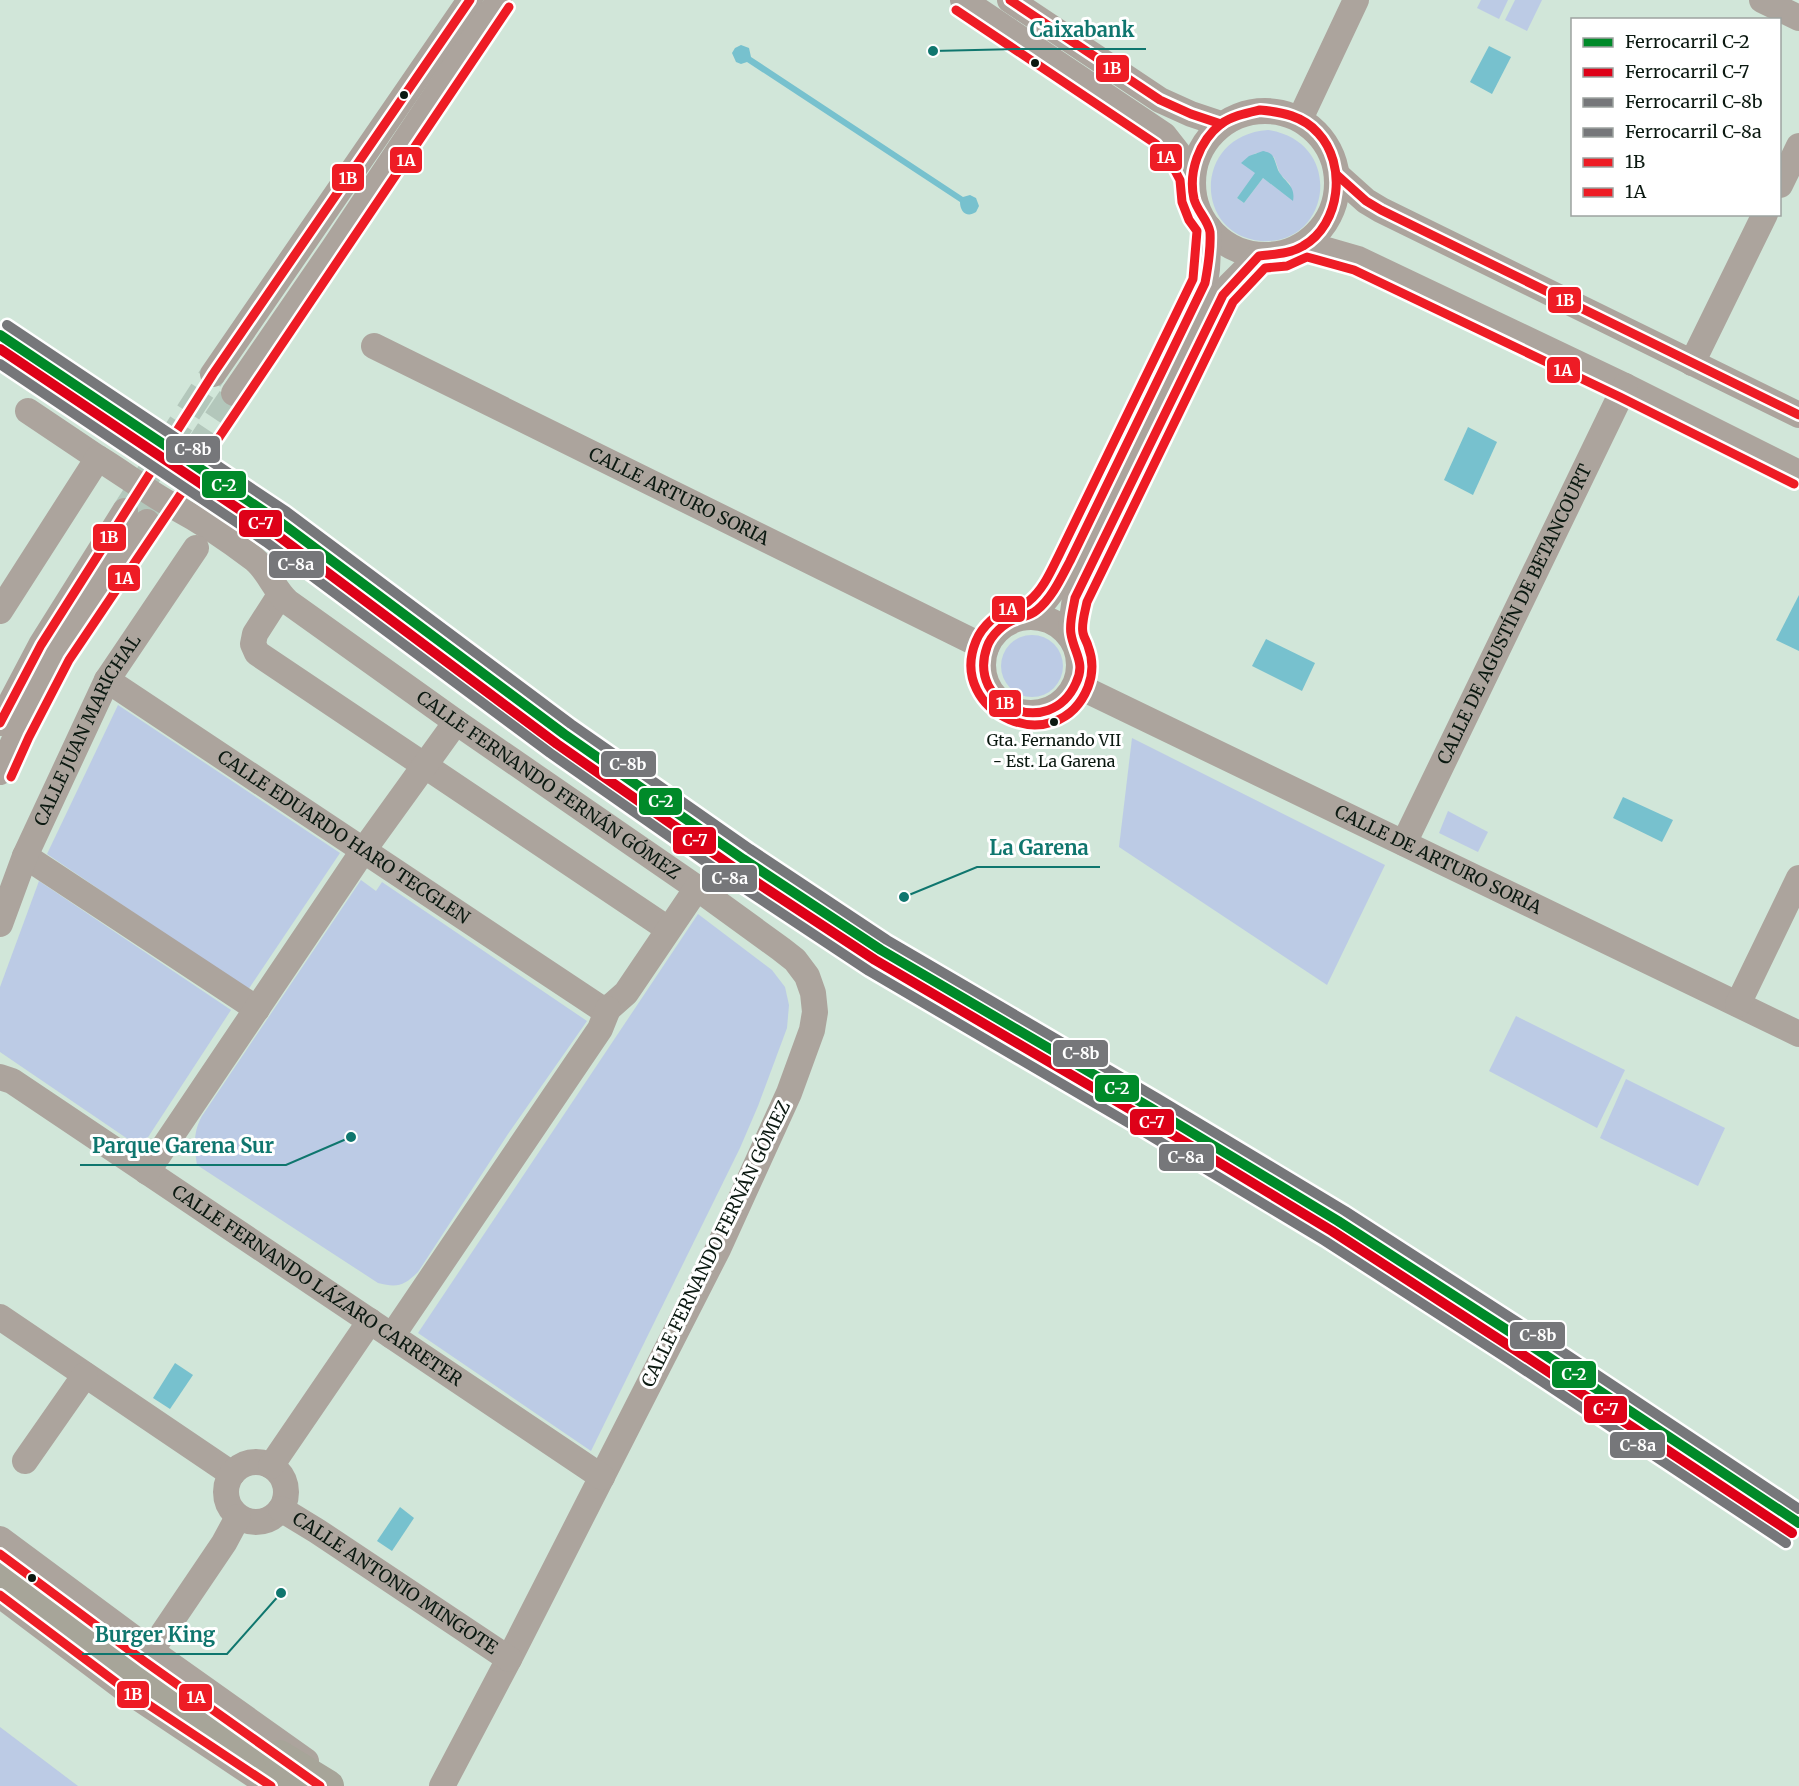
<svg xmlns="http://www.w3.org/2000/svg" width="1799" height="1786" font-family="Merriweather,serif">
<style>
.green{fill:#bccbe5;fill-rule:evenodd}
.water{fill:#77c1ce}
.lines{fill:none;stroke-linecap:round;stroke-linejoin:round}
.minor-tunnel{stroke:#b3c7bb;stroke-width:26;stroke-dasharray:26 13;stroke-linecap:butt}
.minor{stroke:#aca49d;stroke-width:26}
.major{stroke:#a7a599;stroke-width:32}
.bus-1-casing{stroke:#fff;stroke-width:14}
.bus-2-casing{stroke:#fff;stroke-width:14}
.bus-1{stroke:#ee1c25;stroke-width:9}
.bus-2{stroke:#ee1c25;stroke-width:9}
.rail-1-casing{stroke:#fff;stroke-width:15}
.rail-2-casing{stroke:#fff;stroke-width:15}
.rail-3-casing{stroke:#fff;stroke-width:15}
.rail-4-casing{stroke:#fff;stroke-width:15}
.rail-1{stroke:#008a29;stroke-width:10}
.rail-2{stroke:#de0118;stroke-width:10}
.rail-3{stroke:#76777a;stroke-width:10}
.rail-4{stroke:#76777a;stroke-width:10}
.bus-dot{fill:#0b1911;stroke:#fff;stroke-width:2}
.labels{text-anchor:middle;stroke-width:6;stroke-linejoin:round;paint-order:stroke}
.bus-label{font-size:16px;fill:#0b1911;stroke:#fff}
.street-label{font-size:18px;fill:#0b1911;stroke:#fff}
.leader{fill:none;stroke:#0f766e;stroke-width:2}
.callout-dot{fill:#0f766e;stroke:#fff;stroke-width:2}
.callout-label{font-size:20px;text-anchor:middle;font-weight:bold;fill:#0f766e;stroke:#fff;stroke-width:6;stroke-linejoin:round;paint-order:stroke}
.line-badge{stroke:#fff;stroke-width:2}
.badge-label{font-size:16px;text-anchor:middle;font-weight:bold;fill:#fff}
</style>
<rect width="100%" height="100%" fill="#d1e6d9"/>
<g class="green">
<polygon points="1481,0 1508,0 1499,19 1477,8"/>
<polygon points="1515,0 1542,0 1527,31 1505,20"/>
<path d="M 1268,130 C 1346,142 1331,246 1261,241 C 1193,235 1193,135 1268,130 ZM 1256,153 L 1274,157 L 1280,174 L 1290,184 L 1293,200 L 1263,178 L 1244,203 L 1237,198 L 1256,173 L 1242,163 Z"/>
<circle cx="1032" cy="666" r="31"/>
<polygon points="118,705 340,853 248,990 47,854"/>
<polygon points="1132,738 1385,865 1327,985 1119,847"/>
<polygon points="1448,811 1488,832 1478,852 1439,833"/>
<path d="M 361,880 L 376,891 L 382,882 L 587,1021 L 508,1134 L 418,1272 C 404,1286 397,1288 378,1283 L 197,1165 C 194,1147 193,1132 202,1116 Z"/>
<polygon points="39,881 231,1010 141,1148 0,1052 0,987"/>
<polygon points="698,914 772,970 785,987 789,1005 787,1028 758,1106 740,1148 591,1451 418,1333"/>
<polygon points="1516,1016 1625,1070 1597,1128 1489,1071"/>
<polygon points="1626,1079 1725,1128 1698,1186 1600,1138"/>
<polygon points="0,1727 78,1786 0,1786"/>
</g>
<g class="water">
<path d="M 741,45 L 749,48 L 751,57 L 963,197 L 970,195 L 976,198 L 979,206 L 976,212 C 967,218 960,212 960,202 L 747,62 L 741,64 L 736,62 L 732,53 L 735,48 Z"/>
<polygon points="1489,46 1511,57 1492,94 1470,82"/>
<path d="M 1263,151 C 1267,152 1269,152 1272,155 C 1275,159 1276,165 1278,170 C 1284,182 1296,185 1293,201 L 1263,178 L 1244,203 L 1237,198 L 1255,173 L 1241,163 L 1249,156 Z"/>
<polygon points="1468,427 1497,442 1473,495 1444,480"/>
<polygon points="1799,595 1799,651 1776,640"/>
<polygon points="1266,639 1315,663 1302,691 1252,666"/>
<polygon points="1623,797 1673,820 1662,842 1613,818"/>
<polygon points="175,1363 193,1375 170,1409 153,1398"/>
<polygon points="400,1507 414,1518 392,1551 377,1541"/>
</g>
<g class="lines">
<g class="minor-tunnel">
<polyline points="125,511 213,374"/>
<polyline points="151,517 234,393"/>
</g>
<g class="minor">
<polyline points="963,0 1164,135 1182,158 1192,176"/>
<polyline points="1010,0 1160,100 1191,114 1221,124"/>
<polyline points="1762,0 1799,18"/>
<circle cx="1265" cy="183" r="72"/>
<polyline points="1300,119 1356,0"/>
<polyline points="1337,175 1366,201 1381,210 1799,415"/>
<polyline points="1780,185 1799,146"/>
<polyline points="1306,244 1358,259 1625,386 1799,473"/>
<path id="s1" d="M 374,346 L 986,648"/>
<polyline points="1692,363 1765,214"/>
<polyline points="213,374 470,0"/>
<polyline points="234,393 333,249 499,0"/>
<polyline points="28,411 98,458"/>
<polyline points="280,595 255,634 253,644 257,653 668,929"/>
<path id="s2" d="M 0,611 L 98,458 C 123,473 147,492 173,506 C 201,521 228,539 254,559 C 269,571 274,590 288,602 L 456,722 L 697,888 L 781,949 L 795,960 L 807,976 L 813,993 L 815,1012 L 812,1030 L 789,1093 L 718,1249 L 509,1659 L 442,1786"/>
<path d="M 1029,616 C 1048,600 1059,582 1070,561 L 1205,283 L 1207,269 L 1209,228"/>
<circle cx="1031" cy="665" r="48"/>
<polyline points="1071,637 1072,619 1075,598 1210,321 1229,286 1259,256"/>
<path id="s3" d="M 107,680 L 599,1007 L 608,1009 L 626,993 L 697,888"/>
<path id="s4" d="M 1076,685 L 1799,1034"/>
<polyline points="0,723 41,645 125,511"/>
<polyline points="0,772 18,732 59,654 147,522"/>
<path id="s5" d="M 1404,843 L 1625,386"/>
<polyline points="25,856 257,1009"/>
<path id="s6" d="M 0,924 L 25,856 L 107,680 L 196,548"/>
<polyline points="1738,1004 1799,878"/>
<path id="s7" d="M 0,1077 L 12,1081 L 602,1477"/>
<polyline points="147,1172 363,851 456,722"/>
<polyline points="0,1317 232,1474"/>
<polyline points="392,1336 600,1029 608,1009"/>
<polyline points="25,1461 85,1375"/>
<circle cx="256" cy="1492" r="30"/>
<polyline points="271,1466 370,1321"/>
<path id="s8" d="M 281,1509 L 317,1531 L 509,1659"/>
<polyline points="0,1539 151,1651 306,1761"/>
<polyline points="0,1595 125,1689 269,1785"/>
<polyline points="151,1651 224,1543 238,1517"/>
</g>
<g class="major">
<polyline points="0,1571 138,1670 294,1786"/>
<polyline points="279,1756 328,1786"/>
</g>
<defs>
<g id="bus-1">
<polyline points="1010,0 1160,100 1191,114 1221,124"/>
<path d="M 1260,110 C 1282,112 1303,116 1318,133 C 1347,164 1341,224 1303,246 C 1290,254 1274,254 1259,256 L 1223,295 L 1075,598 C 1073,610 1069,623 1071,634 C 1074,653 1086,663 1076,683 C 1050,741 966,706 987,647 C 991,635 1004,623 1016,619 C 1024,616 1030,616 1037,610 C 1052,598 1061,578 1070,561 L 1205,283 C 1208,267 1211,249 1210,232 C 1208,220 1197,211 1194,199 C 1188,172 1199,141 1221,124 C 1232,116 1247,113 1260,110 Z"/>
<polyline points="1337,175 1366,201 1381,210 1799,415"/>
<polyline points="0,723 41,645 213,374 470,0"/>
<polyline points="0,1595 125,1689 271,1786"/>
</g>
<g id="bus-2">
<path d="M 956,10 L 1156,144 L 1172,165 L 1180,180 L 1182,202 L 1189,220 L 1197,231 L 1193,279 L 1059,555 C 1051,571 1043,590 1029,601 C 1024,606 1019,605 1013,607 C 997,613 982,626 976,641 C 946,714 1058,762 1088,687 C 1093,674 1093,659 1088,646 C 1087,642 1084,638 1083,633 C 1081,624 1085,612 1087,602 L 1233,302 L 1265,268 L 1287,266 L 1307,257 L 1354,270 L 1620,397 L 1794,484"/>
<polyline points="11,777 29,737 69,660 509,7"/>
<polyline points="0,1554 144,1661 320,1786"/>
</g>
</defs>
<use href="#bus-1" class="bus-1-casing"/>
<use href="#bus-2" class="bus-2-casing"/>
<use href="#bus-1" class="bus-1"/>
<use href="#bus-2" class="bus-2"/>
<defs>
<polyline id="rail-1" points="0,335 280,522 564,734 743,859 881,950 1151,1108 1338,1221 1521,1339 1799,1523"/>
<polyline id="rail-2" points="0,349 273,532 557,744 736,869 875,960 1145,1118 1332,1231 1514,1349 1792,1533"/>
<polyline id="rail-3" points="7,325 287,512 571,724 750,849 887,940 1157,1098 1345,1211 1528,1329 1799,1509"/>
<polyline id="rail-4" points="0,364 266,542 550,753 730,879 869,971 1139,1129 1325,1241 1508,1359 1786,1543"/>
</defs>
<use href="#rail-1" class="rail-1-casing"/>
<use href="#rail-2" class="rail-2-casing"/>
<use href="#rail-3" class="rail-3-casing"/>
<use href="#rail-4" class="rail-4-casing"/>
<use href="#rail-1" class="rail-1"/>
<use href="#rail-2" class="rail-2"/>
<use href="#rail-3" class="rail-3"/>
<use href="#rail-4" class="rail-4"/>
</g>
<g class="bus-dot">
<circle cx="1035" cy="63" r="5"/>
<circle cx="404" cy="95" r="5"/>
<circle cx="1054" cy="722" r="5"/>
<circle cx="32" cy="1578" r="5"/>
</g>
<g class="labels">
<g class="bus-label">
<text x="1054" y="746">Gta. Fernando VII<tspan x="1054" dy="21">- Est. La Garena</tspan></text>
</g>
<g class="street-label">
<text dy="6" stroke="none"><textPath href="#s1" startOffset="340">CALLE ARTURO SORIA</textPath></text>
<text dy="6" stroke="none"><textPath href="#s5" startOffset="254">CALLE DE AGUSTÍN DE BETANCOURT</textPath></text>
<text dy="6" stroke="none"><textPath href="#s6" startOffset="213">CALLE JUAN MARICHAL</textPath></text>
<text dy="6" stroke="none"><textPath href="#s2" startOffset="741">CALLE FERNANDO FERNÁN GÓMEZ</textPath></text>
<text dy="6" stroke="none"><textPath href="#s3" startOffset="284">CALLE EDUARDO HARO TECGLEN</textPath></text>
<text dy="6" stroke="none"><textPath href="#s4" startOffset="402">CALLE DE ARTURO SORIA</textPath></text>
<text transform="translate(716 1244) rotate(-64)" y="6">CALLE FERNANDO FERNÁN GÓMEZ</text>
<text dy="6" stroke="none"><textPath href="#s7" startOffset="380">CALLE FERNANDO LÁZARO CARRETER</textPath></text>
<text dy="6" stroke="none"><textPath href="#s8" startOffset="136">CALLE ANTONIO MINGOTE</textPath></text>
</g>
</g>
<path class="leader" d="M933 51L1017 49H1146M904 897L977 867H1100M351 1137L286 1165H80M281 1593L227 1654H82"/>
<g class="callout-dot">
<circle cx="933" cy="51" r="6"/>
<circle cx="904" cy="897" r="6"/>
<circle cx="351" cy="1137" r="6"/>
<circle cx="281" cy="1593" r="6"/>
</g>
<g class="callout-label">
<text x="1082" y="37">Caixabank</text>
<text x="1039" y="855">La Garena</text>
<text x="183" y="1153">Parque Garena Sur</text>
<text x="155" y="1642">Burger King</text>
</g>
<g class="line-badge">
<rect x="1095" y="54" width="35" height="29" rx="6" fill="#ee1c25"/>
<rect x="1149" y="143" width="34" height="29" rx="6" fill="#ee1c25"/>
<rect x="389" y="146" width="34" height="28" rx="6" fill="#ee1c25"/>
<rect x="331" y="163" width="34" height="29" rx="6" fill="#ee1c25"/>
<rect x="1547" y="286" width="35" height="28" rx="6" fill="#ee1c25"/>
<rect x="1546" y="356" width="35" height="28" rx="6" fill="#ee1c25"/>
<rect x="165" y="435" width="56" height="29" rx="6" fill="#76777a"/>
<rect x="201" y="470" width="46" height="29" rx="6" fill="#008a29"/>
<rect x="238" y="509" width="45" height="29" rx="6" fill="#de0118"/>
<rect x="92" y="523" width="35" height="29" rx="6" fill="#ee1c25"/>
<rect x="268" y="550" width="57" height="29" rx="6" fill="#76777a"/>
<rect x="107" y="564" width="34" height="28" rx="6" fill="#ee1c25"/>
<rect x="991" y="595" width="35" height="28" rx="6" fill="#ee1c25"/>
<rect x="988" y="689" width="34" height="29" rx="6" fill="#ee1c25"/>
<rect x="600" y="750" width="57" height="28" rx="6" fill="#76777a"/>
<rect x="638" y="787" width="45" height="29" rx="6" fill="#008a29"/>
<rect x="672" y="826" width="45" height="29" rx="6" fill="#de0118"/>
<rect x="701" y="864" width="57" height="29" rx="6" fill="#76777a"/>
<rect x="1052" y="1039" width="57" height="29" rx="6" fill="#76777a"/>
<rect x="1094" y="1074" width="46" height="29" rx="6" fill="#008a29"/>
<rect x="1129" y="1108" width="46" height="28" rx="6" fill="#de0118"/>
<rect x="1158" y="1143" width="57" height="29" rx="6" fill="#76777a"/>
<rect x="1509" y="1321" width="57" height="29" rx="6" fill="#76777a"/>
<rect x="1551" y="1360" width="46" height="29" rx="6" fill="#008a29"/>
<rect x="1583" y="1395" width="45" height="29" rx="6" fill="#de0118"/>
<rect x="1609" y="1431" width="57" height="28" rx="6" fill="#76777a"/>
<rect x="116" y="1680" width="34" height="29" rx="6" fill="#ee1c25"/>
<rect x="178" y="1683" width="35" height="29" rx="6" fill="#ee1c25"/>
</g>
<g class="badge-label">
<text x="1112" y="74">1B</text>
<text x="1166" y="163">1A</text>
<text x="406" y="166">1A</text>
<text x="348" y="184">1B</text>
<text x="1565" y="306">1B</text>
<text x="1563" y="376">1A</text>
<text x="193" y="455">C-8b</text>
<text x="224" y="491">C-2</text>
<text x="261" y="529">C-7</text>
<text x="109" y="543">1B</text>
<text x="296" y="570">C-8a</text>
<text x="124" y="584">1A</text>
<text x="1008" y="615">1A</text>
<text x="1005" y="709">1B</text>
<text x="628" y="770">C-8b</text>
<text x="661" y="807">C-2</text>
<text x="695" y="846">C-7</text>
<text x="730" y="884">C-8a</text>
<text x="1081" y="1059">C-8b</text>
<text x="1117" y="1094">C-2</text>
<text x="1152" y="1128">C-7</text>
<text x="1186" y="1163">C-8a</text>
<text x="1538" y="1341">C-8b</text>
<text x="1574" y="1380">C-2</text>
<text x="1606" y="1415">C-7</text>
<text x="1638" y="1451">C-8a</text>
<text x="133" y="1700">1B</text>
<text x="196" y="1703">1A</text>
</g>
<rect x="1571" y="18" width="210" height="198" fill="#ffffff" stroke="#9da3a0" stroke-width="1.5"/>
<rect x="1583" y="38" width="30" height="9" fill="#008a29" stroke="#9da3a0" stroke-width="1.5"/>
<text x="1625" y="48" font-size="18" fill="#0b1911">Ferrocarril C-2</text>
<rect x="1583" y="68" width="30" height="9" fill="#de0118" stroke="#9da3a0" stroke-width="1.5"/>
<text x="1625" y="78" font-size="18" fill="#0b1911">Ferrocarril C-7</text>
<rect x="1583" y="98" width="30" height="9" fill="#76777a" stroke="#9da3a0" stroke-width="1.5"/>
<text x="1625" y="108" font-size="18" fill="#0b1911">Ferrocarril C-8b</text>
<rect x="1583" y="128" width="30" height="9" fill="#76777a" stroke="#9da3a0" stroke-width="1.5"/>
<text x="1625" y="138" font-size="18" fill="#0b1911">Ferrocarril C-8a</text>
<rect x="1583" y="158" width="30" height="9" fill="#ee1c25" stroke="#9da3a0" stroke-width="1.5"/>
<text x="1625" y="168" font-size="18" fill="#0b1911">1B</text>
<rect x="1583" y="188" width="30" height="9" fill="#ee1c25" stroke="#9da3a0" stroke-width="1.5"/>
<text x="1625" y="198" font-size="18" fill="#0b1911">1A</text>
</svg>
